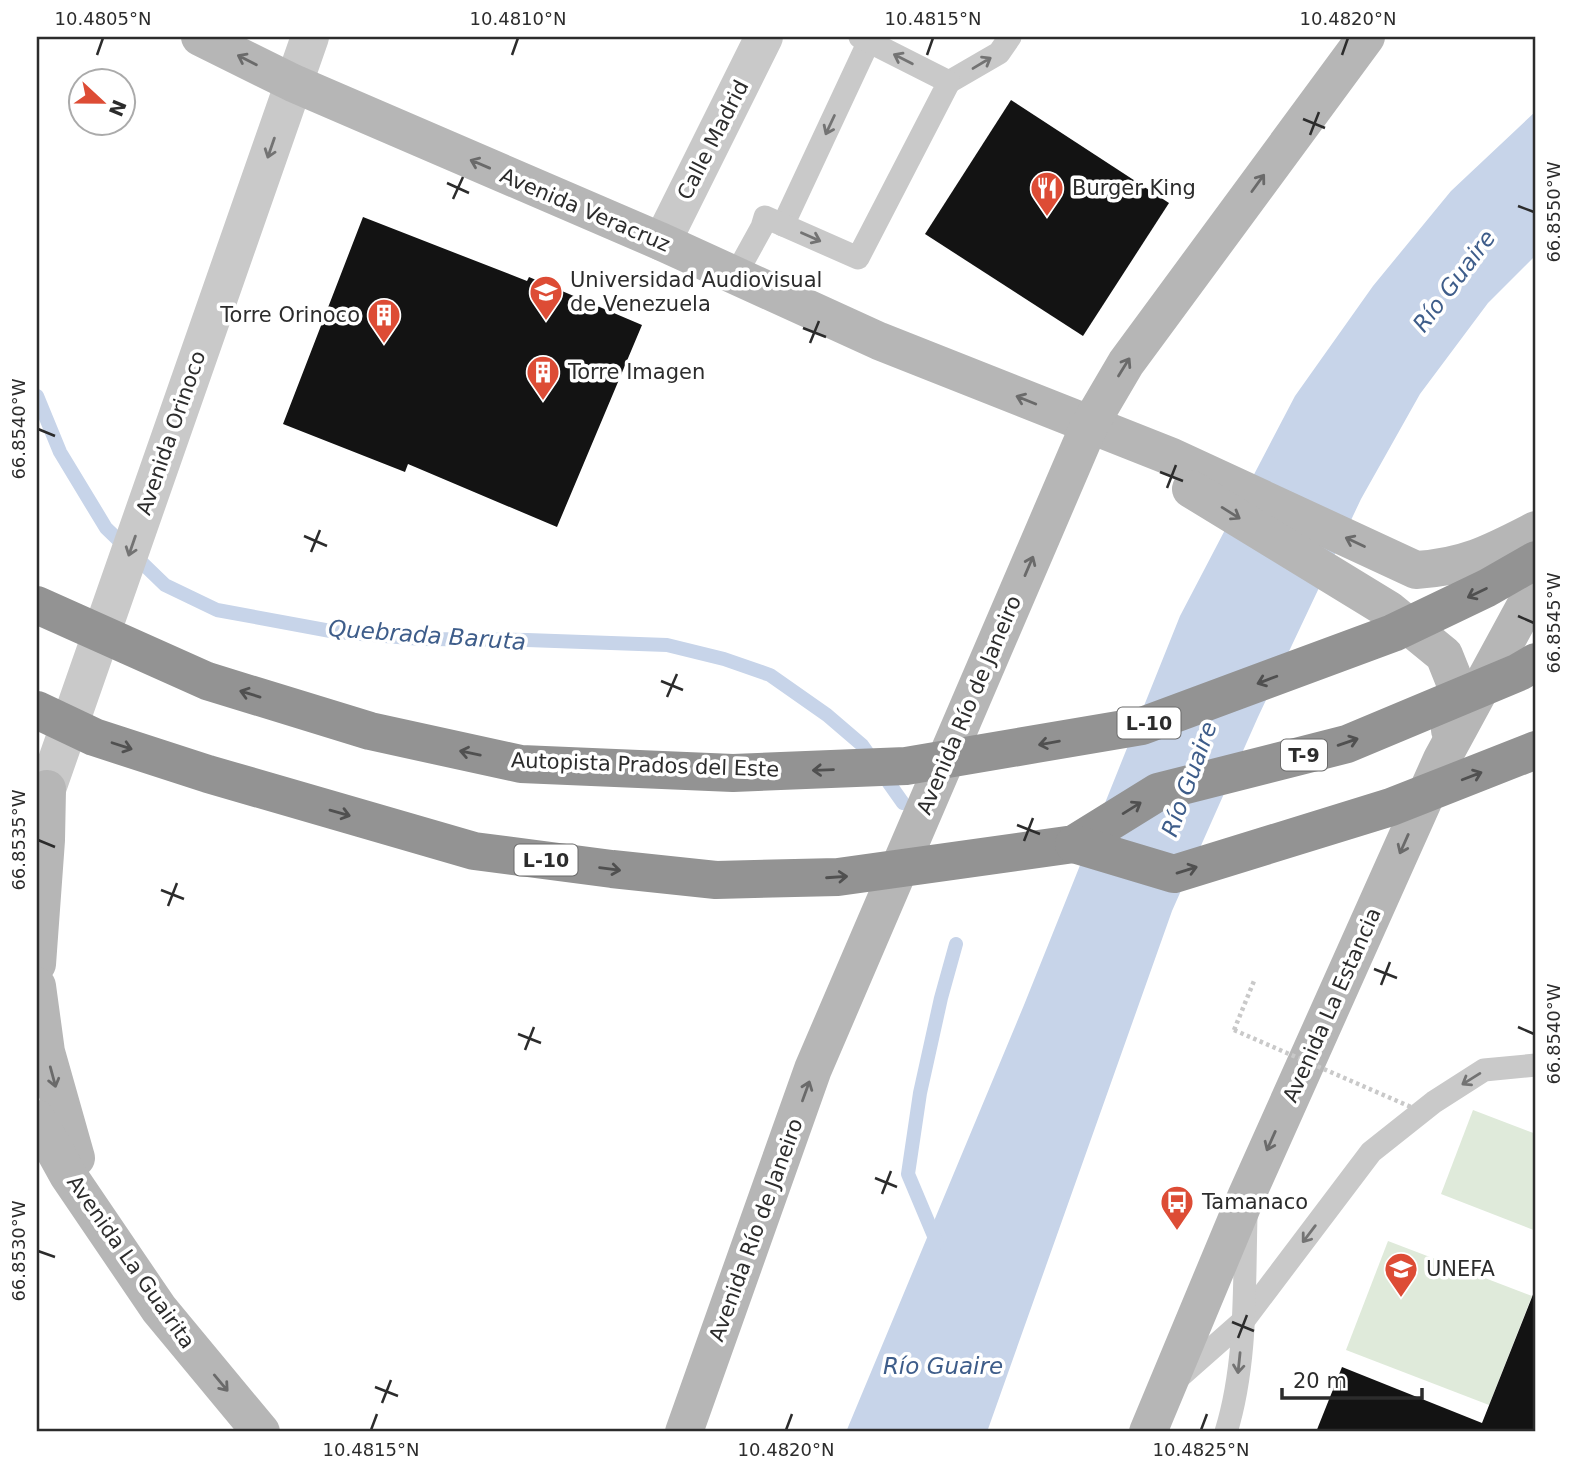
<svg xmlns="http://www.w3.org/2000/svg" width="1573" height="1469" font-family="'DejaVu Sans',sans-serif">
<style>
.green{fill:#dfeada}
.water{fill:#c7d4e9}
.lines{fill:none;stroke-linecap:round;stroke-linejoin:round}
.stream{stroke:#c7d4e9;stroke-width:14}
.building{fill:#131313}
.path{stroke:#c9c9c9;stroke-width:4.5;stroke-dasharray:3.5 3.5;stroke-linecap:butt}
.lane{stroke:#c9c9c9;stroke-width:23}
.street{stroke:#c9c9c9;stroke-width:38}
.secondary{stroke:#b6b6b6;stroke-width:38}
.path-bridge{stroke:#c9c9c9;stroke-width:4.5;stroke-dasharray:3.5 3.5;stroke-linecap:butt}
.highway-bridge{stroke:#939393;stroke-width:38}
.oneway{stroke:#737373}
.oneway2{stroke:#6a6a6a}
.oneway3{stroke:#505050}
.ticks{fill:none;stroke:#2c2c2c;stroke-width:2.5}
.labels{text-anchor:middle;stroke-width:7;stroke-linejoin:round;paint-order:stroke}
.shield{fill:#fff;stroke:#6b6b6b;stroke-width:2}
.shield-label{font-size:19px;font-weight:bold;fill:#2c2c2c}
.street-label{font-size:21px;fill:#2c2c2c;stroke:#fff}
.poi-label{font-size:21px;fill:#2c2c2c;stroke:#fff;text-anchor:start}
.water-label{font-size:23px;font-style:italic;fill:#3e5d8a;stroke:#fff}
.neatline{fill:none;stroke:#2c2c2c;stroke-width:2.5}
.ticks-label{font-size:18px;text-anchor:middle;fill:#2c2c2c}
</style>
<rect width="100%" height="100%" fill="#fff"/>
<g class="green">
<polygon points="1473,1110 1536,1134 1536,1231 1441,1194"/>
<polygon points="1388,1241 1532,1296 1489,1405 1346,1350"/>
</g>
<polygon class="water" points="1536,111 1536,255 1488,303 1420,394 1361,499 1258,717 1172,911 987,1432 846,1432 1024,1005 1180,616 1295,396 1373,286 1451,191"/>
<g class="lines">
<g class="stream">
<polyline points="37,396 60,452 106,528 165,585 217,610 336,632 422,639 527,640 667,645 724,659 770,675 827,715 862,745 903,803"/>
<polyline points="937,1243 908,1174 920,1093 941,998 956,944"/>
</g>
</g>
<g class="building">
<polygon points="1011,100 1169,203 1083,336 925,234"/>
<polygon points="363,217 527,281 529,277 642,325 557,527 408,464 405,472 283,424"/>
<polygon points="1534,1292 1536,1292 1536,1432 1316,1432 1342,1367 1482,1423"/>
</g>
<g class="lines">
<polyline class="path" points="1234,1030 1254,981"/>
<g class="lane">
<polyline points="949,82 999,53 1010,37"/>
<polyline points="783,225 869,41"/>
<polyline points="735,276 762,227 765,217 858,258 949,82 860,37"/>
<polyline points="1176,1380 1244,1320 1371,1152 1434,1102 1484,1070 1536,1065"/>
<path d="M 1226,1432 C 1247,1364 1244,1288 1246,1217"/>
</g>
<g class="street">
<polyline points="662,242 764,37"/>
<polyline points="37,805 47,789 310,37"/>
</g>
<g class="secondary">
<path d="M 200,37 L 293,83 L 662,242 L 879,341 L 1172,457 L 1416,570 C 1466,567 1493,552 1536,530"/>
<polyline points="1191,489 1389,610 1444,655 1456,685 1450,730"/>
<polyline points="37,964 46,840 47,789"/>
<polyline points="37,986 46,1052 76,1158"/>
<polyline points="37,1119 68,1175 159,1309 261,1432"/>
<polyline points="684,1432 813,1069 1089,426 1126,363 1366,37"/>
<polyline points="1148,1432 1246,1197 1442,759 1536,586"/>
</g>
<polyline class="path-bridge" points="1234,1030 1411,1107"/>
<g class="highway-bridge">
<polyline points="37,605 207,681 370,731 521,764 733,773 906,766 1142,726 1393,633 1487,588 1536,560"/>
<polyline points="37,710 94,737 208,774 474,851 612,869 716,880 838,877 1074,844 1158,792 1347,744 1519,672 1536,662"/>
<polyline points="1074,844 1174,874 1391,807 1536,750"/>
</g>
</g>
<defs><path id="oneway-shaft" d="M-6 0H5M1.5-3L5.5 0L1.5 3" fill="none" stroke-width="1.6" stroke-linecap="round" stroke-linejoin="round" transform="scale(1.75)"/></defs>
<g class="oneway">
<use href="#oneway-shaft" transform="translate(903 59) rotate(-153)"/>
<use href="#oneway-shaft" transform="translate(982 63) rotate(-31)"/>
<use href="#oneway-shaft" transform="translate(830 125) rotate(115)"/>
<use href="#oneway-shaft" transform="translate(271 148) rotate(109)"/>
<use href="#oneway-shaft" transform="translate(811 237) rotate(24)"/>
<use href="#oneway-shaft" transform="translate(132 546) rotate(109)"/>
<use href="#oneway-shaft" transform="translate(1471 1079) rotate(148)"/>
<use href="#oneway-shaft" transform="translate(1309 1234) rotate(127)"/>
<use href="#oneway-shaft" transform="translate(1239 1363) rotate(96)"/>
</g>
<g class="oneway2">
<use href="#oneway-shaft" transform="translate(247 60) rotate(-153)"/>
<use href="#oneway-shaft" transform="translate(480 164) rotate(-157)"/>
<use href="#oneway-shaft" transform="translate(1258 183) rotate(-54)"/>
<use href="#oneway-shaft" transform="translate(1124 367) rotate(-58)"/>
<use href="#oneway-shaft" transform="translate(1026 400) rotate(-158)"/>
<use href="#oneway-shaft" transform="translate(1231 513) rotate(32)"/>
<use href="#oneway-shaft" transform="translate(1355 542) rotate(-155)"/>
<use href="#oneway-shaft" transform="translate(1029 566) rotate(-67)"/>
<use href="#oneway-shaft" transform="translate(1404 844) rotate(114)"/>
<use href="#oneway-shaft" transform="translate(53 1077) rotate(75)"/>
<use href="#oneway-shaft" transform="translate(806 1091) rotate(-70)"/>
<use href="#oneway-shaft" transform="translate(1271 1141) rotate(114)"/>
<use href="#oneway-shaft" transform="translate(221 1383) rotate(50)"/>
</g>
<g class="oneway3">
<use href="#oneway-shaft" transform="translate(1477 593) rotate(154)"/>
<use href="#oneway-shaft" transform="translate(1267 680) rotate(159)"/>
<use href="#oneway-shaft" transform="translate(250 694) rotate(-163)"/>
<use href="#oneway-shaft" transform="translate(1348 742) rotate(-19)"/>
<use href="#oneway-shaft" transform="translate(1049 743) rotate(170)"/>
<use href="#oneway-shaft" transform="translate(122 746) rotate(18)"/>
<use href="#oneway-shaft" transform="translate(470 753) rotate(-168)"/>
<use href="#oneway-shaft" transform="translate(823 770) rotate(178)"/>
<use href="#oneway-shaft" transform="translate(1472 776) rotate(-21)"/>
<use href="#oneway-shaft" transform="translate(1132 808) rotate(-32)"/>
<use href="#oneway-shaft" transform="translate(340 813) rotate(16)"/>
<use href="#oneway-shaft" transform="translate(610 869) rotate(7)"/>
<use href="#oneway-shaft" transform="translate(1187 870) rotate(-17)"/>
<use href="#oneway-shaft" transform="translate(837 877) rotate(-4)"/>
</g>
<path class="ticks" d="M 97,55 L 103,38M 512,55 L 518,38M 927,55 L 933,38M 1342,55 L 1348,38M 1303,119 L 1325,128M 1310,135 L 1319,112M 447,183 L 469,193M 453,199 L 463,177M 1518,206 L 1534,212M 803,328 L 826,337M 810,343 L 819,321M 38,429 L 55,436M 1160,472 L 1183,481M 1167,488 L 1176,465M 304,536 L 327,546M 311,552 L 320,530M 1518,616 L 1534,623M 661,681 L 683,690M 667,697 L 677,674M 1017,825 L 1040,834M 38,840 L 55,847M 1024,841 L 1033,818M 161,890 L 184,899M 168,906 L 177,883M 1374,969 L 1397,978M 1381,985 L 1390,962M 1518,1027 L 1534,1034M 518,1034 L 541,1043M 525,1050 L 534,1027M 875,1178 L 897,1187M 882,1194 L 891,1171M 38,1251 L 55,1257M 1232,1322 L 1254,1331M 1238,1338 L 1247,1315M 375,1387 L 398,1396M 382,1403 L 391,1380M 371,1430 L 377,1414M 786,1430 L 792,1414M 1201,1430 L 1207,1414"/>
<defs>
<symbol id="restaurant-pin" viewBox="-11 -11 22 30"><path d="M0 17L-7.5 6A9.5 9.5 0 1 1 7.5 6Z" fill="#dd4c35" stroke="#fff"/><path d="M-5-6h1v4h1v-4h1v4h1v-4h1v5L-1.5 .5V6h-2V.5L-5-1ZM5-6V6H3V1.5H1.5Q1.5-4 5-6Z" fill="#fff"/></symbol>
<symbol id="university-pin" viewBox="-11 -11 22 30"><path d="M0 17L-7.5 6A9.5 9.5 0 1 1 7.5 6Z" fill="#dd4c35" stroke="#fff"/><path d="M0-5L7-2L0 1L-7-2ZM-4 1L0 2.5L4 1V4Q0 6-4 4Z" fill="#fff"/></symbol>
<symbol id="building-pin" viewBox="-11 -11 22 30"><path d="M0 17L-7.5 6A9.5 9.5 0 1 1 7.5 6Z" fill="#dd4c35" stroke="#fff"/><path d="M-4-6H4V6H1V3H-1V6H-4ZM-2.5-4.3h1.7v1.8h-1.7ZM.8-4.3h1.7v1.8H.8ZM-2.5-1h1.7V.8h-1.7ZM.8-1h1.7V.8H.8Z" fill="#fff"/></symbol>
<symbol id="bus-pin" viewBox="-11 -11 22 30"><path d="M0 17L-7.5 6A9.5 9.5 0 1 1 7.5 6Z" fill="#dd4c35" stroke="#fff"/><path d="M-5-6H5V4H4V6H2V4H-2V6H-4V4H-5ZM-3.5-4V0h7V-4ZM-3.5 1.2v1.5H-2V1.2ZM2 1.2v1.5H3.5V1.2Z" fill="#fff"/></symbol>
</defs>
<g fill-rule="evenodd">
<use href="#restaurant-pin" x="1028" y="169" width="38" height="52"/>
<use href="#university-pin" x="527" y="273" width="38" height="52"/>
<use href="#building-pin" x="365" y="296" width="38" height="52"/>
<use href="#building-pin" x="524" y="353" width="38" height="52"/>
<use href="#bus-pin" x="1158" y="1183" width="38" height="52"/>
<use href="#university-pin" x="1382" y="1250" width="38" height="52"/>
</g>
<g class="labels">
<g class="shield">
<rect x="1117.5" y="707.5" width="63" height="31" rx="5"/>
<rect x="1281" y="739.5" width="46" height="31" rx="5"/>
<rect x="514.5" y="844.5" width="63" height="31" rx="5"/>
</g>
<g class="shield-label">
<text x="1149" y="730">L-10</text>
<text x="1304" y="762">T-9</text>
<text x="546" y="867">L-10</text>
</g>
<g class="street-label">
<text transform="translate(713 140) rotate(-63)" y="7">Calle Madrid</text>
<text transform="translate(585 210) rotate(23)" y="7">Avenida Veracruz</text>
<text transform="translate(171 433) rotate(-71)" y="7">Avenida Orinoco</text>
<text transform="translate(969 705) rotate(-67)" y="7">Avenida Río de Janeiro</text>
<text transform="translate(645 765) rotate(2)" y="7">Autopista Prados del Este</text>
<text transform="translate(1332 1005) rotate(-66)" y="7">Avenida La Estancia</text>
<text transform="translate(756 1230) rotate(-70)" y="7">Avenida Río de Janeiro</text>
<text transform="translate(131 1262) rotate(55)" y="7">Avenida La Guairita</text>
</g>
<g class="poi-label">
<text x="1072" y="195">Burger King</text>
<text x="570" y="287">Universidad Audiovisual<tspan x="570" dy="24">de Venezuela</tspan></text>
<text x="360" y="322" text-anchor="end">Torre Orinoco</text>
<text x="568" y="379">Torre Imagen</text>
<text x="1202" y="1209">Tamanaco</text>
<text x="1426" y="1276">UNEFA</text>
</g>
<g class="water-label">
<text transform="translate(1454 281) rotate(-53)" y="8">Río Guaire</text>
<text transform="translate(427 635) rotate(4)" y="8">Quebrada Baruta</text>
<text transform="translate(1189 779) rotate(-70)" y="8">Río Guaire</text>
<text x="943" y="1374">Río Guaire</text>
</g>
</g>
<rect width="1573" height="1469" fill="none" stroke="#ffffff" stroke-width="77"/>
<g transform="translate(102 102) rotate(112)"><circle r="33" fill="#ffffff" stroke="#ababab" stroke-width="2"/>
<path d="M0-5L12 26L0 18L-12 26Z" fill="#dd4c35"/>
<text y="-10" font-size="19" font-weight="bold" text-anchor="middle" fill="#2c2c2c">N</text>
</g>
<path d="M1282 1388v10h140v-10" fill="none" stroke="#2c2c2c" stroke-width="3.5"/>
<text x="1293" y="1388" font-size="21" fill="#2c2c2c" stroke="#ffffff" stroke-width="5" paint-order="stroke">20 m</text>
<rect x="38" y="38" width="1496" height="1392" class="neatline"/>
<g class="ticks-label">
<text x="103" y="25">10.4805°N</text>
<text x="518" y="25">10.4810°N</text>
<text x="933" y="25">10.4815°N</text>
<text x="1348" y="25">10.4820°N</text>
<text transform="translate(1554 212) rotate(-90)" y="6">66.8550°W</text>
<text transform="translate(19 429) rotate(-90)" y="6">66.8540°W</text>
<text transform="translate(1554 623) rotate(-90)" y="6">66.8545°W</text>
<text transform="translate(19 840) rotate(-90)" y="6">66.8535°W</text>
<text transform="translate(1554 1034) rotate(-90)" y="6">66.8540°W</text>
<text transform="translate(19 1251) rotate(-90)" y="6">66.8530°W</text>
<text x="371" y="1456">10.4815°N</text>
<text x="786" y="1456">10.4820°N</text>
<text x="1201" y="1456">10.4825°N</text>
</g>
</svg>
